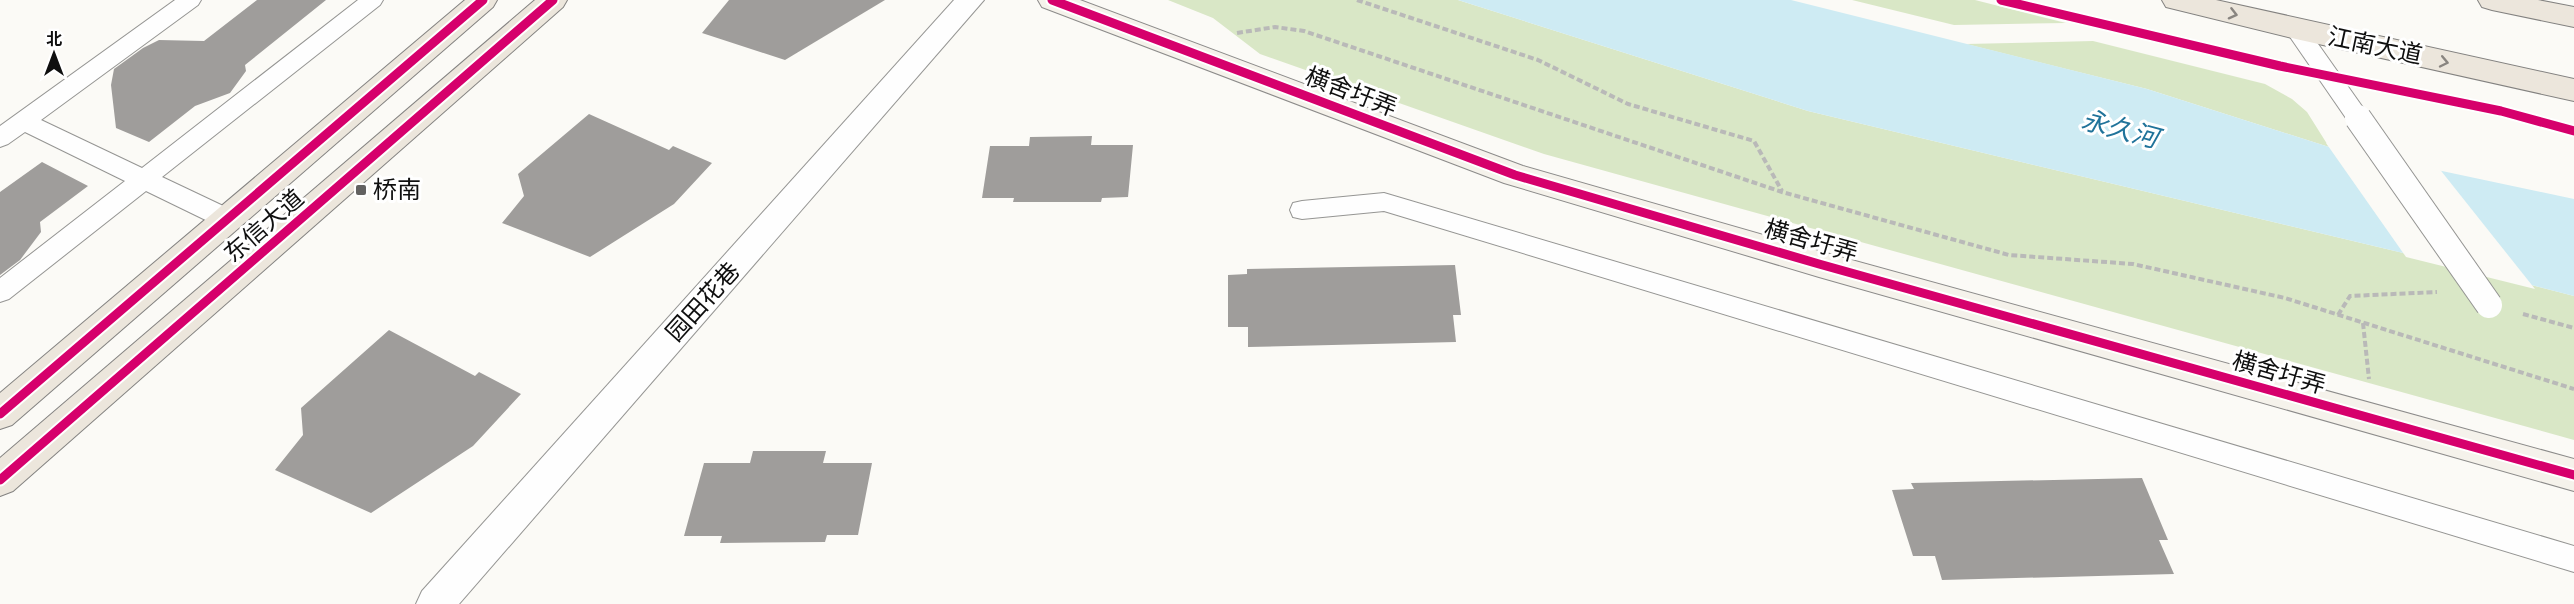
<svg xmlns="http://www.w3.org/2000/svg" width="2574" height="604" font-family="'Zilla Slab','Noto Sans SC',serif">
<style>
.forest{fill:#d9e7c6}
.water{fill:#ceebf3}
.pier{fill:#fbfaf6}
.building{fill:#9f9d9b}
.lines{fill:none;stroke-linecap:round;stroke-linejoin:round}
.lane-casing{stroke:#959593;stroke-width:2}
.street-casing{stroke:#959593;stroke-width:2}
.secondary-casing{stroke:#8c8b8a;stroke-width:2}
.primary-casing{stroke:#838280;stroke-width:2}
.path{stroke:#b9b9b8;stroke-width:4;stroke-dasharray:6 3;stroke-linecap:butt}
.lane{fill:#fefefe;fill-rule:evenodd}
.street{fill:#fefefe;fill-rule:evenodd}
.secondary{fill:#f5f2eb;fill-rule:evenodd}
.primary{fill:#ece6dc;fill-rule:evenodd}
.lane-bridge-casing{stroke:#959593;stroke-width:28;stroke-linecap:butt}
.lane-bridge{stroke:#fefefe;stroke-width:26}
.cycleway-casing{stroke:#fff;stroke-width:13}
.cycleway{stroke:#d6006c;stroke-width:9}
.oneway{stroke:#898580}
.poi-dot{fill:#626160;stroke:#fff;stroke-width:2}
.labels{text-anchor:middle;stroke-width:6;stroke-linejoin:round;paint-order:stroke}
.street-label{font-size:24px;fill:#0f0f0f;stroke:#fff}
.poi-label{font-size:24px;fill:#0f0f0f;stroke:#fff;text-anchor:start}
.water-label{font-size:26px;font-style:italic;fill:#20739a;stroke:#fff}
</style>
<rect width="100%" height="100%" fill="#fbfaf6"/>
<g class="forest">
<polygon points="1168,0 1458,0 1808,111 2441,262 2574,296 2574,440 1544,154 1260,54 1213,18"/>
<polygon points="1852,0 1975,0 2066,23 1954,25"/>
<polygon points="2093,41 2265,84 2292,99 2307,112 2329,147 2147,89 1966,44"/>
</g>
<polygon class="water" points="1458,0 1791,0 2147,89 2329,147 2574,199 2574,296 2441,262 1808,111"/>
<polygon class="pier" points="2326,143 2438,167 2535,289 2406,257"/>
<g class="building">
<polygon points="257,0 326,0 245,65 246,71 230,93 195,106 149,142 116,128 111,85 114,69 143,48 159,40 204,41"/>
<polygon points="729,0 885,0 785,60 702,33"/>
<polygon points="589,114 669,150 673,146 712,163 674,204 590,257 502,223 524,196 518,174"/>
<polygon points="1092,136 1091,145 1133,145 1128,197 1102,198 1101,202 1013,202 1014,198 982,198 990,146 1029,146 1030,137"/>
<polygon points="42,162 88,186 40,222 41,232 20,260 0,275 0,192"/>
<polygon points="1455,265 1461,315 1453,315 1456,342 1248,347 1248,327 1228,327 1228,275 1247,274 1247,269"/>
<polygon points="389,330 475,376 479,372 521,394 473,446 371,513 275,470 303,435 301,408"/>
<polygon points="753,451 826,451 823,463 872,463 858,535 827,535 825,542 720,543 722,536 684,536 704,463 750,463"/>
<polygon points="2142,478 2168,540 2159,540 2174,574 1942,580 1935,556 1913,556 1892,490 1914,489 1911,483"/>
</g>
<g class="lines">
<defs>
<g id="lane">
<polygon points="175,0 201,0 198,5 41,120 142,168 358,0 383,0 380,5 162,177 238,213 241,220 238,227 229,229 220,227 146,191 9,299 0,302 0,278 125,181 25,132 8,144 0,147 0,126"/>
<polygon points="2296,21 2304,24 2366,112 2370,118 2366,124 2358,126 2350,124 2288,34 2285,29 2288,24"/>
<polygon points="1384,193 2574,546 2574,572 1384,211 1302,219 1293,217 1290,210 1293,203 1302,201"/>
</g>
<polygon id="street" points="954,0 984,0 459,604 416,604 422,591"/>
<polygon id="secondary" points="1038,0 1080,0 1523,166 1819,251 2574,459 2574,491 1819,277 1504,183 1042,7"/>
<g id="primary">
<polygon points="465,0 497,0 493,7 12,425 0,429 0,393"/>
<polygon points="535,0 567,0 563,7 13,491 0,496 0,458"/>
<polygon points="2162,0 2216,0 2574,79 2574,101 2296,39 2166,7"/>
<polygon points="2478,0 2538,0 2574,7 2574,27 2492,10 2482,7"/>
</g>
</defs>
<use href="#lane" class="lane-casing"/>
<use href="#street" class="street-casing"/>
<use href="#secondary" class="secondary-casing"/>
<use href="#primary" class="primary-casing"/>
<g class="path">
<polyline points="1357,0 1538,60 1628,104 1754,141 1782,191"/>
<polyline points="1237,33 1275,27 1304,31 1782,192 2009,255 2133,264 2285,298 2574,389"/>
<polyline points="2523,314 2574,328"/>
<polyline points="2338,315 2350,296 2437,292"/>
<polyline points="2363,323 2369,379"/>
</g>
<use href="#lane" class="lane"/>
<use href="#street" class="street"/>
<use href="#secondary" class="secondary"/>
<use href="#primary" class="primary"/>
<defs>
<polyline id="lane-bridge" points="2358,118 2489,305"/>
</defs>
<use href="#lane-bridge" class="lane-bridge-casing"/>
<use href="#lane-bridge" class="lane-bridge"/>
<defs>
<g id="cycleway">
<polyline points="1052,0 1515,175 1819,264 2574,475"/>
<polyline points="2001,0 2280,66 2501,111 2574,131"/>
<polyline points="0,414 483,0"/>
<polyline points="0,480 553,0"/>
</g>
</defs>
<use href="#cycleway" class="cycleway-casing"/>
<use href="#cycleway" class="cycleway"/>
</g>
<defs><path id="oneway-chevron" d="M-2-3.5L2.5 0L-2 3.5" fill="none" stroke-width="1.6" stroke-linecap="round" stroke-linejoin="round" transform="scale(1.5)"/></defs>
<g class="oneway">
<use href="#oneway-chevron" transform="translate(2233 14) rotate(14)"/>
<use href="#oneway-chevron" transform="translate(2444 62) rotate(12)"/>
</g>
<rect class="poi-dot" x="355" y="184" width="12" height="12" rx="3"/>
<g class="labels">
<g class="street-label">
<text transform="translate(2375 46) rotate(12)" y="8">江南大道</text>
<text transform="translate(1351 92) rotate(21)" y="8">横舍圩弄</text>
<text transform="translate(264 226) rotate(-41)" y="8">东信大道</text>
<text transform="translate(1811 241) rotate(16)" y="8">横舍圩弄</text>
<text transform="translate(703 302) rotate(-48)" y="8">园田花巷</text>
<text transform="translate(2279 373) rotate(16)" y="8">横舍圩弄</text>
</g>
<g class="poi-label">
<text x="373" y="198">桥南</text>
</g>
<g class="water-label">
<text transform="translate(2120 129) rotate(15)" y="9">永久河</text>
</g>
</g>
<g transform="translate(54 54)" stroke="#ffffff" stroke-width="4.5" paint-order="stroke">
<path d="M0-4.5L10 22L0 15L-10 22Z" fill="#0f0f0f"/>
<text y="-9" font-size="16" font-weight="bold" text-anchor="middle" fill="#0f0f0f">北</text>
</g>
</svg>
